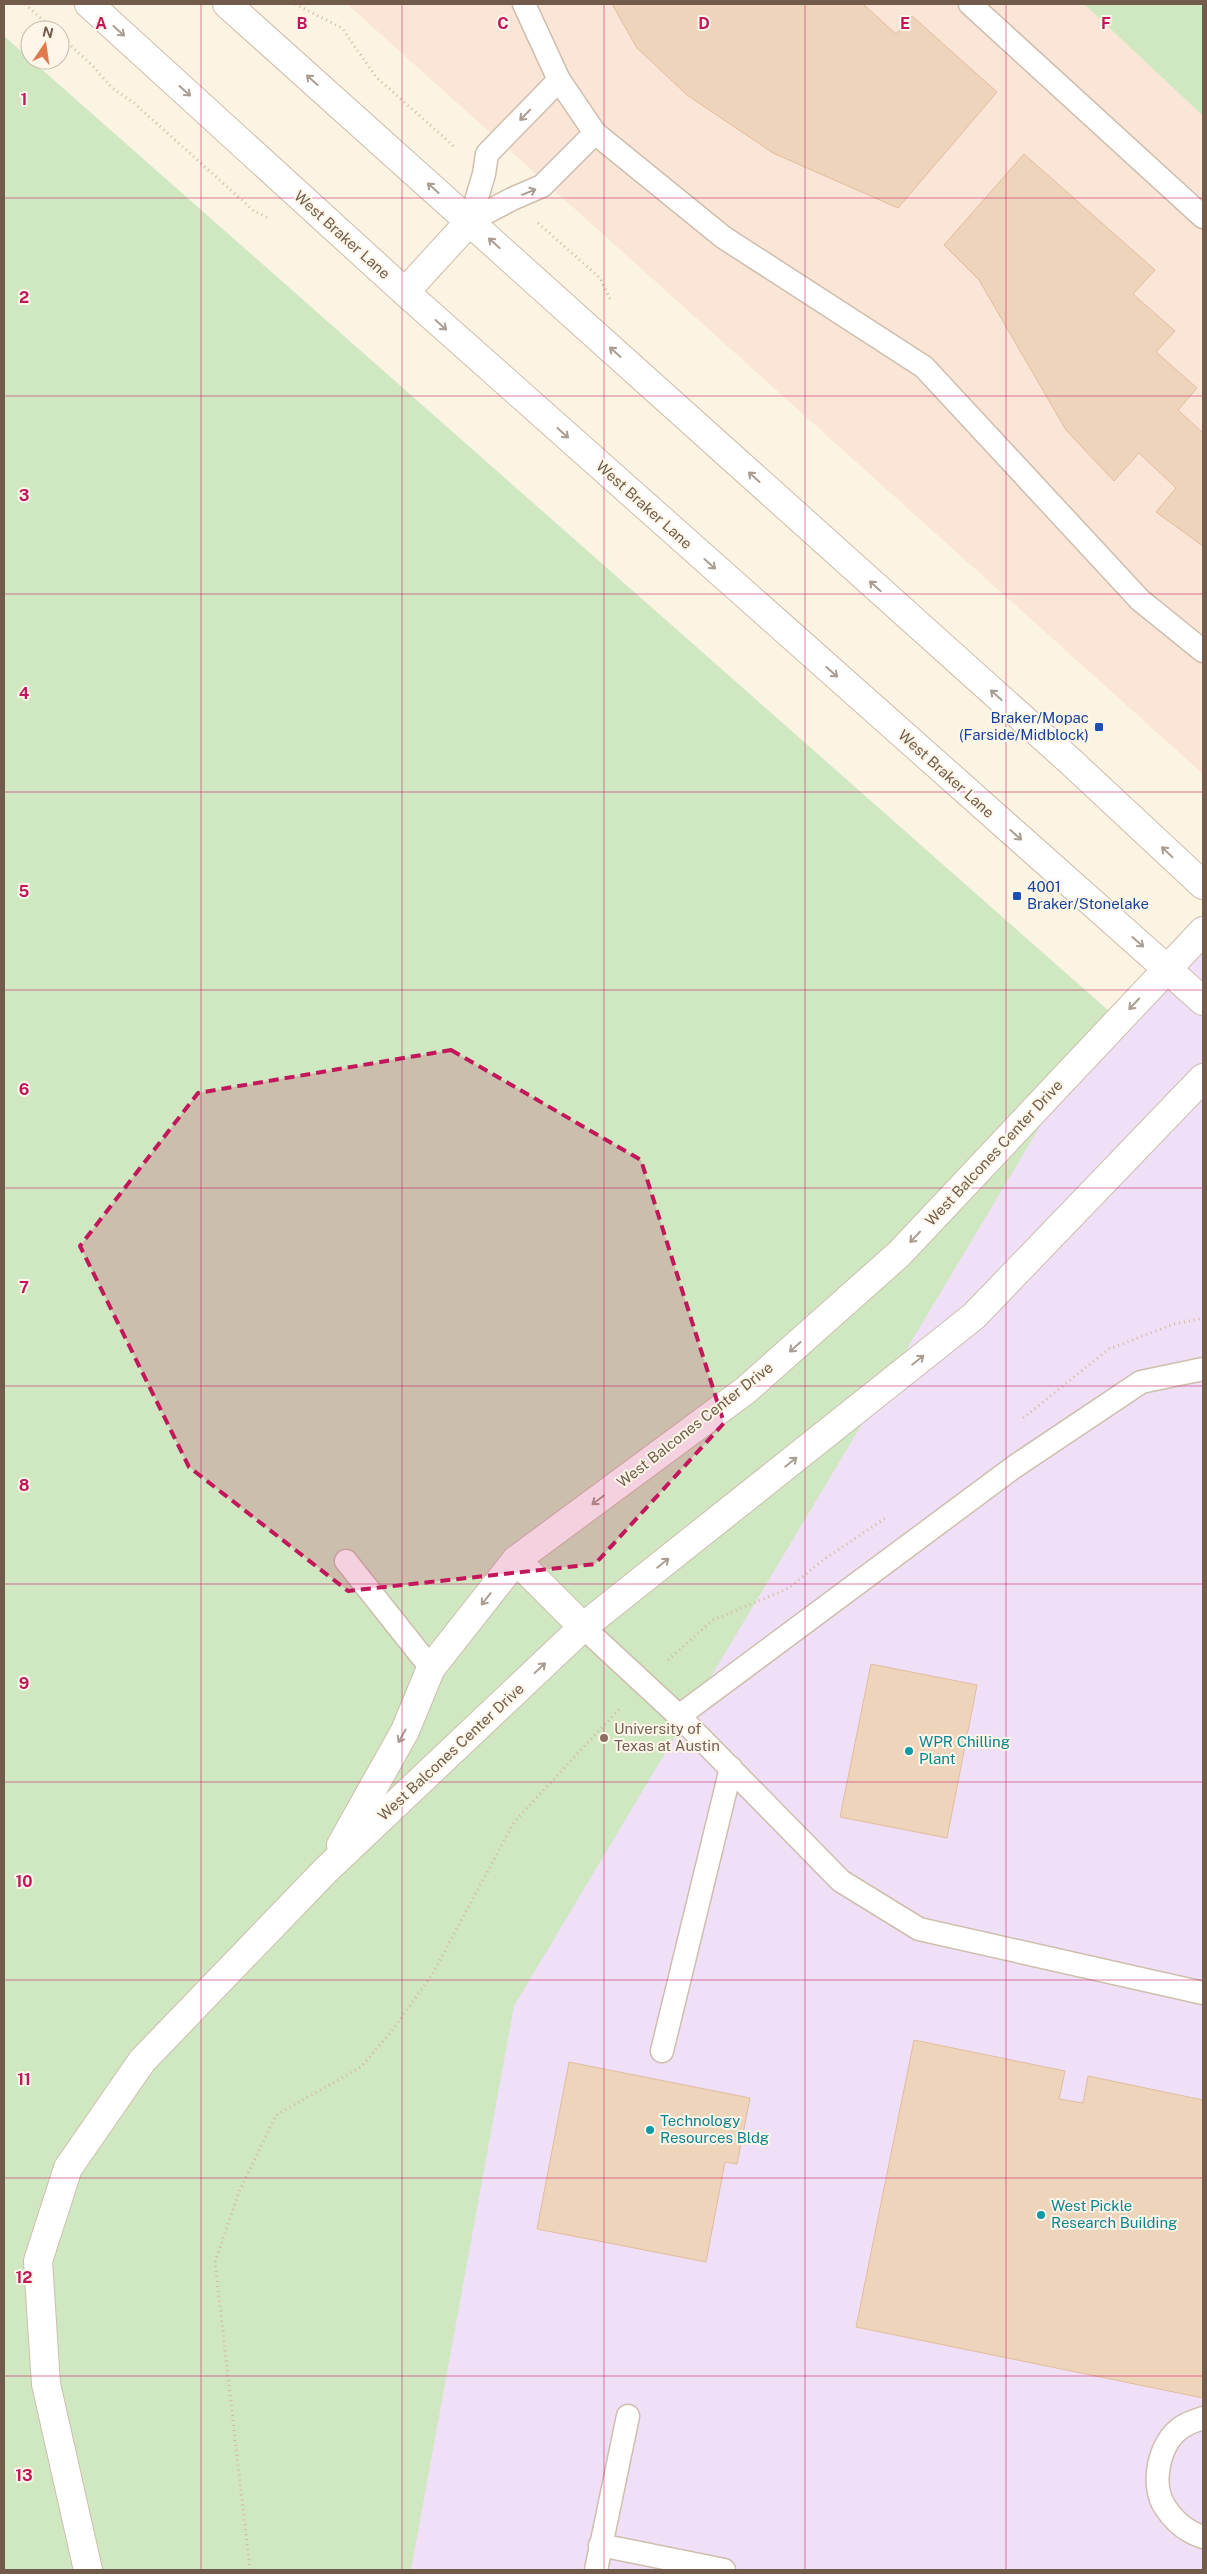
<svg xmlns="http://www.w3.org/2000/svg" width="1207" height="2574" font-family="'Public Sans',sans-serif">
<style>
.commercial{fill:#fbe5d7}
.education{fill:#f0e0f7}
.green{fill:#cfe8c2}
.building{fill:#efd4bc;stroke:#e1bc9d}
.lines{fill:none;stroke-linecap:round;stroke-linejoin:round}
.service-casing{stroke:#cebead;stroke-width:25}
.minor-casing{stroke:#cebead;stroke-width:30}
.secondary-casing{stroke:#cfbca8;stroke-width:30}
.path{stroke:#d4b89f;stroke-width:3;stroke-dasharray:1 4;stroke-linecap:butt}
.service{stroke:#fff;stroke-width:22}
.minor{stroke:#fff;stroke-width:28}
.secondary{stroke:#fff;stroke-width:28}
.oneway{stroke:#aa9d92}
.marked{fill:#c2185b;fill-opacity:0.2;stroke:#c2185b;stroke-width:4;stroke-dasharray:10 6;stroke-linejoin:round}
.grid{fill:none;stroke:#c2185b;stroke-width:1;stroke-opacity:0.55}
.transit-dot{fill:#1a4fb4;stroke:#fef7e9;stroke-width:2}
.education-dot{fill:#8d6e63;stroke:#fef7e9;stroke-width:2}
.culture-dot{fill:#0f9aa8;stroke:#fef7e9;stroke-width:2}
.labels{text-anchor:middle;stroke-width:4;stroke-linejoin:round;paint-order:stroke}
.street-label{font-size:15px;fill:#725b4a;stroke:#fef7e9}
.transit-label{font-size:15px;fill:#164399;stroke:#fef7e9;text-anchor:end}
.education-label{font-size:15px;fill:#785e54;stroke:#fef7e9;text-anchor:start}
.culture-label{font-size:15px;fill:#0d838f;stroke:#fef7e9;text-anchor:start}
.grid-label{font-size:16px;text-anchor:middle;font-weight:bold;fill:#c2185b;stroke:#fef7e9;stroke-width:4;stroke-linejoin:round;paint-order:stroke}
</style>
<rect width="100%" height="100%" fill="#fbf4e3"/>
<polygon class="commercial" points="347,4 1084,4 1203,116 1203,774"/>
<polygon class="education" points="1203,931 1203,2570 88,2570 4,1388 516,1560"/>
<g class="green">
<polygon points="1084,4 1203,4 1203,116"/>
<polygon points="4,36 1109,1011 514,2006 411,2570 4,2570"/>
</g>
<g class="building">
<polygon points="612,4 863,4 896,34 912,16 997,92 898,208 773,153 687,95 637,48"/>
<polygon points="1024,154 1155,270 1133,294 1175,331 1156,352 1197,388 1178,410 1203,433 1203,546 1156,512 1176,488 1139,453 1114,481 1066,430 979,280 944,245"/>
<polygon points="871,1664 977,1685 947,1838 840,1817"/>
<polygon points="914,2040 1065,2071 1059,2099 1083,2103 1088,2076 1203,2100 1203,2398 856,2327"/>
<polygon points="569,2062 750,2098 737,2164 725,2162 706,2262 537,2229"/>
</g>
<g class="lines">
<defs>
<g id="service">
<polyline points="524,4 559,80 595,133 723,237 924,367 1140,600 1203,651"/>
<polyline points="970,4 1203,217"/>
<polyline points="470,221 484,174 487,154 559,80"/>
<polyline points="470,221 512,199 542,186 595,133"/>
<polyline points="346,1561 431,1668"/>
<polyline points="583,1627 679,1716 841,1881 919,1929 1203,1993"/>
<polyline points="679,1716 1014,1467 1141,1382 1203,1369"/>
<polyline points="662,2051 731,1768"/>
<path d="M 1203,2418 C 1197,2420 1188,2423 1182,2427 C 1159,2442 1150,2484 1165,2507 C 1174,2521 1187,2532 1203,2537"/>
<polyline points="600,2545 724,2570"/>
<polyline points="596,2570 628,2416"/>
</g>
<g id="minor">
<polyline points="516,1560 583,1627"/>
<polyline points="341,1845 405,1731 431,1668 516,1560 746,1390 899,1254 1203,931"/>
<polyline points="88,2570 46,2384 38,2261 68,2168 142,2061 326,1870 583,1627 974,1316 1203,1078"/>
</g>
<g id="secondary">
<polyline points="89,4 405,292 1203,1001"/>
<polyline points="227,4 1070,761 1203,885"/>
<polyline points="405,292 470,221"/>
</g>
</defs>
<use href="#service" class="service-casing"/>
<use href="#minor" class="minor-casing"/>
<use href="#secondary" class="secondary-casing"/>
<g class="path">
<polyline points="25,4 54,30"/>
<polyline points="295,4 342,28 376,77 456,148"/>
<polyline points="60,36 93,66 111,87 134,103 254,211 270,219"/>
<polyline points="538,223 600,278 610,299"/>
<polyline points="1023,1418 1109,1349 1174,1324 1203,1318"/>
<polyline points="668,1660 713,1620 789,1588 823,1560 887,1517"/>
<polyline points="250,2570 215,2262 239,2192 276,2115 361,2067 391,2032 432,1975 514,1822 621,1707"/>
</g>
<use href="#service" class="service"/>
<use href="#minor" class="minor"/>
<use href="#secondary" class="secondary"/>
</g>
<defs><path id="oneway-shaft" d="M-6 0H5M1.5-3L5.5 0L1.5 3" fill="none" stroke-width="1.6" stroke-linecap="round" stroke-linejoin="round" transform="scale(1.25)"/></defs>
<g class="oneway">
<use href="#oneway-shaft" transform="translate(119 31) rotate(42)"/>
<use href="#oneway-shaft" transform="translate(312 80) rotate(-138)"/>
<use href="#oneway-shaft" transform="translate(185 91) rotate(42)"/>
<use href="#oneway-shaft" transform="translate(525 115) rotate(134)"/>
<use href="#oneway-shaft" transform="translate(433 188) rotate(-138)"/>
<use href="#oneway-shaft" transform="translate(529 192) rotate(-22)"/>
<use href="#oneway-shaft" transform="translate(494 243) rotate(-138)"/>
<use href="#oneway-shaft" transform="translate(441 325) rotate(42)"/>
<use href="#oneway-shaft" transform="translate(615 352) rotate(-138)"/>
<use href="#oneway-shaft" transform="translate(563 433) rotate(42)"/>
<use href="#oneway-shaft" transform="translate(754 477) rotate(-138)"/>
<use href="#oneway-shaft" transform="translate(710 564) rotate(42)"/>
<use href="#oneway-shaft" transform="translate(875 586) rotate(-138)"/>
<use href="#oneway-shaft" transform="translate(832 672) rotate(42)"/>
<use href="#oneway-shaft" transform="translate(996 695) rotate(-138)"/>
<use href="#oneway-shaft" transform="translate(1016 835) rotate(42)"/>
<use href="#oneway-shaft" transform="translate(1167 852) rotate(-137)"/>
<use href="#oneway-shaft" transform="translate(1138 942) rotate(41)"/>
<use href="#oneway-shaft" transform="translate(1134 1004) rotate(133)"/>
<use href="#oneway-shaft" transform="translate(915 1237) rotate(133)"/>
<use href="#oneway-shaft" transform="translate(795 1347) rotate(138)"/>
<use href="#oneway-shaft" transform="translate(918 1360) rotate(-39)"/>
<use href="#oneway-shaft" transform="translate(791 1462) rotate(-39)"/>
<use href="#oneway-shaft" transform="translate(598 1500) rotate(143)"/>
<use href="#oneway-shaft" transform="translate(663 1563) rotate(-39)"/>
<use href="#oneway-shaft" transform="translate(486 1599) rotate(128)"/>
<use href="#oneway-shaft" transform="translate(540 1668) rotate(-43)"/>
<use href="#oneway-shaft" transform="translate(402 1736) rotate(119)"/>
</g>
<path class="marked" d="M 451,1050 L 641,1160 L 724,1423 L 595,1564 L 348,1591 L 189,1467 L 80,1246 L 198,1093 Z"/>
<path class="grid" d="M 201,4 L 201,2570M 402,4 L 402,2570M 604,4 L 604,2570M 805,4 L 805,2570M 1006,4 L 1006,2570M 4,198 L 1203,198M 4,396 L 1203,396M 4,594 L 1203,594M 4,792 L 1203,792M 4,990 L 1203,990M 4,1188 L 1203,1188M 4,1386 L 1203,1386M 4,1584 L 1203,1584M 4,1782 L 1203,1782M 4,1980 L 1203,1980M 4,2178 L 1203,2178M 4,2376 L 1203,2376"/>
<g class="transit-dot">
<rect x="1094" y="722" width="10" height="10" rx="2.5"/>
<rect x="1012" y="891" width="10" height="10" rx="2.5"/>
</g>
<circle class="education-dot" cx="604" cy="1738" r="5"/>
<g class="culture-dot">
<circle cx="909" cy="1751" r="5"/>
<circle cx="650" cy="2130" r="5"/>
<circle cx="1041" cy="2215" r="5"/>
</g>
<g class="labels">
<g class="street-label">
<text transform="translate(342 235) rotate(42)" y="5">West Braker Lane</text>
<text transform="translate(644 505) rotate(42)" y="5">West Braker Lane</text>
<text transform="translate(946 774) rotate(42)" y="5">West Braker Lane</text>
<text transform="translate(994 1153) rotate(-47)" y="5">West Balcones Center Drive</text>
<text transform="translate(695 1425) rotate(-38)" y="5">West Balcones Center Drive</text>
<text transform="translate(451 1752) rotate(-43)" y="5">West Balcones Center Drive</text>
</g>
<g class="transit-label">
<text x="1089" y="723">Braker/Mopac<tspan x="1089" dy="17">(Farside/Midblock)</tspan></text>
<text x="1027" y="892" text-anchor="start">4001<tspan x="1027" dy="17">Braker/Stonelake</tspan></text>
</g>
<g class="education-label">
<text x="614" y="1734">University of<tspan x="614" dy="17">Texas at Austin</tspan></text>
</g>
<g class="culture-label">
<text x="919" y="1747">WPR Chilling<tspan x="919" dy="17">Plant</tspan></text>
<text x="660" y="2126">Technology<tspan x="660" dy="17">Resources Bldg</tspan></text>
<text x="1051" y="2211">West Pickle<tspan x="1051" dy="17">Research Building</tspan></text>
</g>
</g>
<g class="grid-label">
<text x="101" y="29">A</text>
<text x="302" y="29">B</text>
<text x="503" y="29">C</text>
<text x="704" y="29">D</text>
<text x="905" y="29">E</text>
<text x="1106" y="29">F</text>
<text x="24" y="105">1</text>
<text x="24" y="303">2</text>
<text x="24" y="501">3</text>
<text x="24" y="699">4</text>
<text x="24" y="897">5</text>
<text x="24" y="1095">6</text>
<text x="24" y="1293">7</text>
<text x="24" y="1491">8</text>
<text x="24" y="1689">9</text>
<text x="24" y="1887">10</text>
<text x="24" y="2085">11</text>
<text x="24" y="2283">12</text>
<text x="24" y="2481">13</text>
</g>
<rect width="1207" height="2574" fill="none" stroke="#725b4a" stroke-width="10"/>
<g transform="translate(45 45) rotate(13)"><circle r="24" fill="#fef7e9" stroke="#c6b9a9"/>
<path d="M0-4L9 19L0 12L-9 19Z" fill="#e0794d"/>
<text y="-8" font-size="14" font-weight="bold" text-anchor="middle" fill="#725b4a">N</text>
</g>
</svg>
